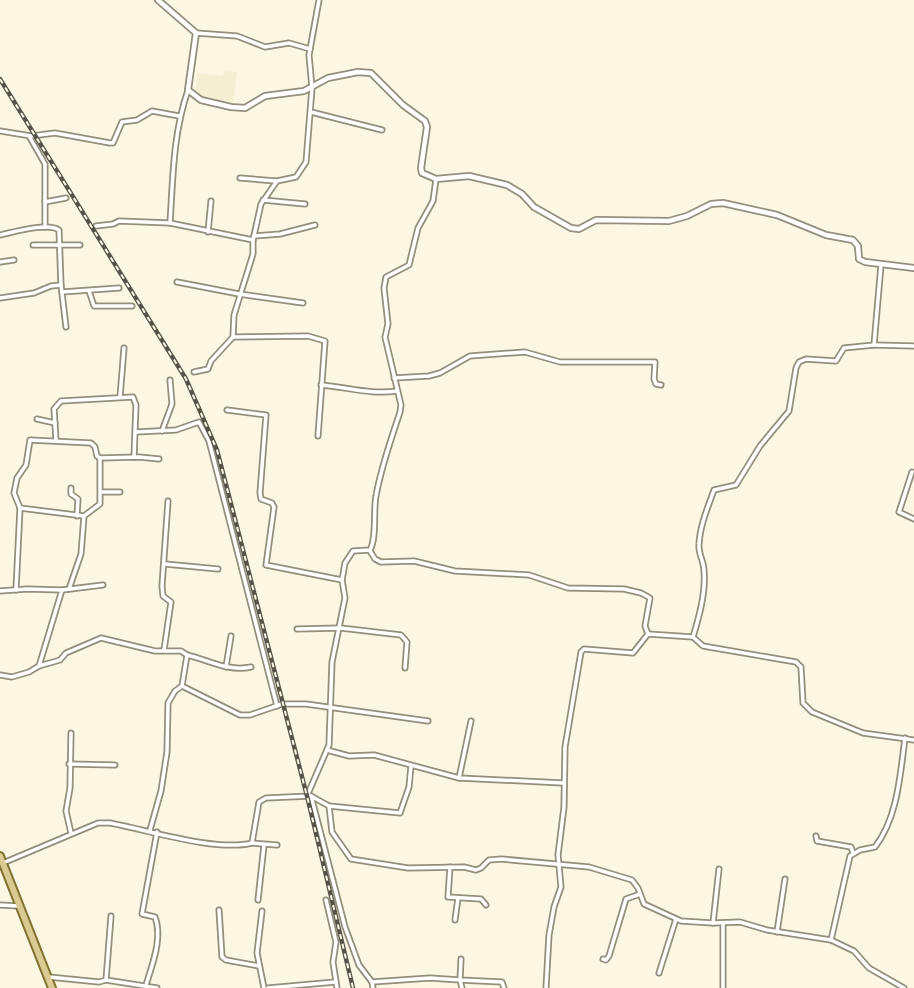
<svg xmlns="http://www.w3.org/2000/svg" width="914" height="988" font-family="Jost,sans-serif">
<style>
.built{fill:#f4eed2}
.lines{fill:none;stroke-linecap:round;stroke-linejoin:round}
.minor-casing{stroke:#938f7d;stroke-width:7}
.tertiary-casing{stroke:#938f7d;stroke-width:8}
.primary-casing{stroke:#827231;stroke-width:10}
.minor{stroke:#fff;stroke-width:3.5}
.tertiary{stroke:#fff;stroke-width:4.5}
.primary{stroke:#d9cb91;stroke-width:6}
.rail-casing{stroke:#565449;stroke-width:4.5}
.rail{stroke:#fcf7e3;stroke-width:2;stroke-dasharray:5;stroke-linecap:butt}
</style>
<rect width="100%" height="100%" fill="#fcf7e3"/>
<polygon class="built" points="224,71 237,72 233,102 208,100 201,96 196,90 197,73 223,76"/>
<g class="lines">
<defs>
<g id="minor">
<polyline points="196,33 237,36 265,47 289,43 310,49"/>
<polyline points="311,112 382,130"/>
<polyline points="0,131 31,136 55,133 110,143 113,143 122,122 137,120 152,111 179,116"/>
<polyline points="29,136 45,164 45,227"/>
<polyline points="240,178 276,181"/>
<polyline points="263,200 305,204"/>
<polyline points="45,202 66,198"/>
<path d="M 170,223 C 173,177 173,134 188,90"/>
<polyline points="96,226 113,224 119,221 170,223 253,240"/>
<polyline points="208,232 211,201"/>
<path d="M 0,235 C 14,232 48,222 59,230 L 61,285 L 66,327"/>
<polyline points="254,236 280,234 315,225"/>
<polyline points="33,245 80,245"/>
<polyline points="0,262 14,260"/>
<polyline points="177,282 239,294 303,303"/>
<polyline points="89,291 94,306 132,306"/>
<polyline points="62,292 119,288"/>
<polyline points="0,298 34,293 51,286 61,285"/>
<polyline points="233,337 308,336 325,341 318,436"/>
<polyline points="874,345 914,346"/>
<polyline points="194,372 208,369 211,361 233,337 234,315 253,254 253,240 261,204 277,181 296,177 306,162 312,88 309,55 319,0"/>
<polyline points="394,378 429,376 440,373 470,356 525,352 560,362 655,362 654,379 656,384 661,385"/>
<path d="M 321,385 C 347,387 372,395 397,391"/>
<polyline points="120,397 124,348"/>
<polyline points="227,410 266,415 260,493 261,499 272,503 274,507 266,565 342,580"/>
<polyline points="37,419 55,423"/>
<polyline points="162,431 172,404 170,380"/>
<polyline points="136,432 176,430 199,422 209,441 277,706"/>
<polyline points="56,440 54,409 61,401 133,397 136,405 134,457"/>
<polyline points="912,472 899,512 914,519"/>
<polyline points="71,488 71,494 78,499 77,516"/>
<polyline points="101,492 120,492"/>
<polyline points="20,508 84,516 100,504 100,458"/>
<polyline points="370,551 375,559 381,562 414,561 455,571 529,575 568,588 624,589 641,593 650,598 645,626 648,634"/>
<polyline points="165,564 218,569"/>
<polyline points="69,589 81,554 84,516"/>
<polyline points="16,590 20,508 14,493 17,478 26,465 30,440 91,443 95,447 97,456 100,458 139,457 159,459"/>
<polyline points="62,590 103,585"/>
<polyline points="0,591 27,589 62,590 39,666"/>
<polyline points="297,629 341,628 401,635 407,642 405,668"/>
<polyline points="693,637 703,646 796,662 801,667 803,703 812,712 863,733 914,740"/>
<polyline points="164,650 171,602 163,596 162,586 168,501"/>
<path d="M 187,655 C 209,660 228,672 251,667"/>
<polyline points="226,667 231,636"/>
<polyline points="0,675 12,677 29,672 39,666 60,660 66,653 101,638 155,651 181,651 187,655 182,686 175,691 168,703 167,752 161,791 150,830"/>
<polyline points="182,686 240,715 250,715 282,704 306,704 428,721"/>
<polyline points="71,733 70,788 66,811 71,833"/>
<polyline points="327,750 349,756 374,755 459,778 563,783"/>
<polyline points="69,764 115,765"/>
<polyline points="459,778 471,721"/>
<path d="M 307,796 L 329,745 L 332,662 L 345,598 L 342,580 L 345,563 L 353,551 L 370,550 C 377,538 373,511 376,496 C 381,467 391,440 400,412 L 401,405 L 385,337 L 388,324 L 384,288 L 386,277 L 409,265 L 418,228 L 433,201 L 436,179"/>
<polyline points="311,796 345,927 359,965 372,982 373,988"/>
<polyline points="329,806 332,832 351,859 408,868 464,867 476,870 481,868 489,860 501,859 589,867 632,880 638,888 644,904 681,921 713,923 740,922 767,930 831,940 854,951 869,968 904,988"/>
<polyline points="816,836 817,841 851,847 853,853"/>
<polyline points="252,843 277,845"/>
<path d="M 3,863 L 98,823 L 110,823 C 148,830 215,852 252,843 L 259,802 L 266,798 L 311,796 L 329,806 L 400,813 L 409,787 L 411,766"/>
<polyline points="450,867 448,897 481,899 486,905"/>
<polyline points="258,900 264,845"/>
<polyline points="326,900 336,942 333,962 337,988"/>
<polyline points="0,905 18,906"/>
<polyline points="219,910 222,957 226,960 259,966"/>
<polyline points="262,911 257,953 264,988"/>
<polyline points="455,920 458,898"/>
<polyline points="713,923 719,869"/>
<polyline points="777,932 785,879"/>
<path d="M 831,940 L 850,856 L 860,850 L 875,847 C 898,817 900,775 905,738"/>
<polyline points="461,959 460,980 502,982 504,988"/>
<polyline points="603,959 606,960 609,956 626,899 640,894"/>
<polyline points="659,973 676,919"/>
<polyline points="49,977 99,982 106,980 157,988"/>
<polyline points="106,980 111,916"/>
<polyline points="372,982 430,978 460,980 462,988"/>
<path d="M 146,985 C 152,965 163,938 155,917 L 142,914 L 157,832"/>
<polyline points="268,988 335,982"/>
<path d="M 546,988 L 549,935 L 554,907 L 561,887 L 558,855 L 564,807 L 565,747 L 581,652 L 584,649 L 633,653 L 648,634 L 693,637 C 699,617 706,592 704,571 C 704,561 698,554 699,544 C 700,525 708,507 714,490 L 736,485 L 760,446 L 789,411 L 796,368 L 799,362 L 806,359 L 836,361 L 844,348 L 874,345 L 881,265"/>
<polyline points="723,988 723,923"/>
</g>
<polyline id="tertiary" points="158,0 196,33 188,90 201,100 231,107 245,108 265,96 304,91 328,78 358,72 371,73 403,105 425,121 427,127 421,168 422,173 436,179 469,176 507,185 522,194 534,207 571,228 579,229 596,220 669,221 687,216 711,204 723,203 777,215 826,235 853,240 858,246 859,259 865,262 914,268"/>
<polyline id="primary" points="0,856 52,988"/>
</defs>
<use href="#minor" class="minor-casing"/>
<use href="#tertiary" class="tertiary-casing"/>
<use href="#primary" class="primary-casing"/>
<use href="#minor" class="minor"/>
<use href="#tertiary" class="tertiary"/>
<use href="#primary" class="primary"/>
<defs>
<polyline id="rail" points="0,79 186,379 217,450 307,796 353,988"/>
</defs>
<use href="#rail" class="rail-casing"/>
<use href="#rail" class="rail"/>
</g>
</svg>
